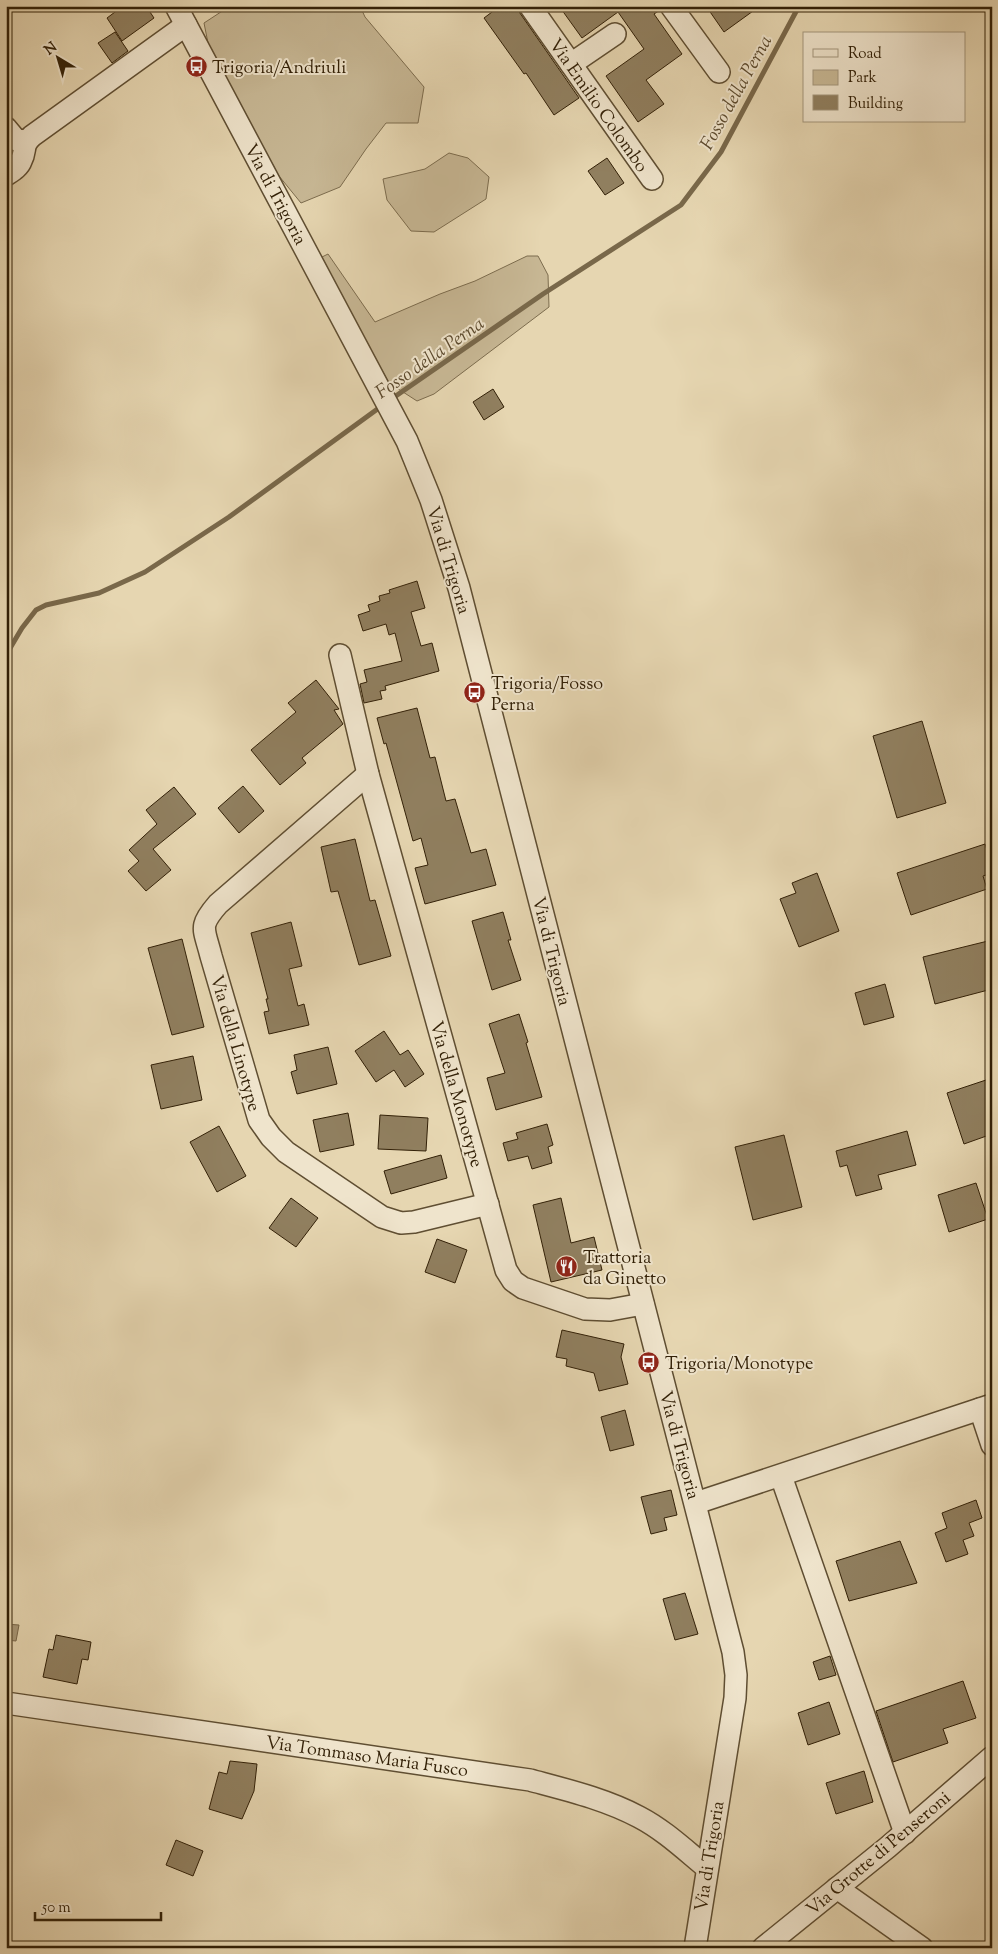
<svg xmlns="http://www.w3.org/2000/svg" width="998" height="1954" font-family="'Sorts Mill Goudy',serif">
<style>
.green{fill:#c7b794;stroke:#7c6c4e}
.water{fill:#a99877;stroke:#79684a}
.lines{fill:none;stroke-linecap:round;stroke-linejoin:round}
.stream{stroke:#79684a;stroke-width:5}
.building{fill:#907f5f;stroke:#322007}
.minor-casing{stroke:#5f4e32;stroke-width:24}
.minor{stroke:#efe4cc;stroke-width:21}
.labels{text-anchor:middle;stroke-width:4;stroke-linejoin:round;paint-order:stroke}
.poi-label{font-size:18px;fill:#322007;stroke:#efe4cc;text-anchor:start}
.street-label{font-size:18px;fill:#322007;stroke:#efe4cc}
.water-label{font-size:19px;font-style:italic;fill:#5c4a2e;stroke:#efe4cc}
</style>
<rect width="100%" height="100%" fill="#e6d6b1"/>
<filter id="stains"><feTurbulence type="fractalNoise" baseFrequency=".004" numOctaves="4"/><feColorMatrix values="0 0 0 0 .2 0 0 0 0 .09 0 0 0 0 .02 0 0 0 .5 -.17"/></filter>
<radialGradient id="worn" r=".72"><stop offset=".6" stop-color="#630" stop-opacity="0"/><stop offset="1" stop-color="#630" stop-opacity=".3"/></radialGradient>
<g class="green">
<polygon points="230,6 360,6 365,17 424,87 418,123 386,123 366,149 340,187 301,203 279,176 209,48 204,23"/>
<polygon points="449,153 468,158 489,177 486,199 434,232 411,231 387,200 383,179 425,169"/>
<polygon points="328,254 375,322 440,294 475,281 527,256 538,256 548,275 549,307 434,394 417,401 389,383 326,268 322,257"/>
</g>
<polygon class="water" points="6,1624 19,1625 16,1641 6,1640"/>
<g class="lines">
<g class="stream">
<polyline points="390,400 543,294 681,205 721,152 799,6"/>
<polyline points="6,655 22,628 36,610 46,605 99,593 145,572 229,517 383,405"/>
</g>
</g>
<g class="building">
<polygon points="123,6 146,6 154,18 122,41 107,18"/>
<polygon points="500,6 515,6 579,98 554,115 526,73 524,74 484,18"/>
<polygon points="559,6 659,6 660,10 654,14 682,54 646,80 664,104 638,122 606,76 644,49 618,12 582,38"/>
<polygon points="706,6 760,6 724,32"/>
<polygon points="115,32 128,51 112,63 98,43"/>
<polygon points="607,158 624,183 605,195 588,171"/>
<polygon points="493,389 504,407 484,420 473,402"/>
<polygon points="417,581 425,608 411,612 421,646 432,643 439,671 385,686 386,690 380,691 382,699 364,703 360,684 367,682 364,670 402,661 395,633 389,635 386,624 363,631 358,615 370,611 368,605 380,601 379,596 390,593 389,590"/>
<polygon points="316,680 339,709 334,710 343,724 302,758 306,763 280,785 251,750 296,712 288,703"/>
<polygon points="417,708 430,758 435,757 446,801 455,799 471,853 486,849 496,885 425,904 415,868 428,865 421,838 413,841 386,743 384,744 377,718"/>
<polygon points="922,721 946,803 897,818 873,736"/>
<polygon points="243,786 264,811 239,833 218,808"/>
<polygon points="174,787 196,814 153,849 171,870 146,891 128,871 139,861 129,850 157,824 146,810"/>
<polygon points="355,839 370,901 375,900 391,956 359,965 338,891 331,892 321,847"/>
<polygon points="985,844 992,865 992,873 983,876 987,889 911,915 897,873"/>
<polygon points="817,873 839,931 799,947 780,899 796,893 792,883"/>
<polygon points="503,912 511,940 508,940 521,980 492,990 472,921"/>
<polygon points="291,922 302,966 289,969 298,1006 304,1004 309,1025 269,1034 264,1012 269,1011 266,999 268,999 251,933"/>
<polygon points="182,939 204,1027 172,1035 148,948"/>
<polygon points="992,940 992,989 935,1004 923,957"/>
<polygon points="885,984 894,1017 864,1025 855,993"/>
<polygon points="519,1014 528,1042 526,1043 542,1097 496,1110 487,1078 505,1073 489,1024"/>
<polygon points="384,1031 400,1055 408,1050 424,1074 405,1087 394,1070 376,1082 355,1051"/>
<polygon points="328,1047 337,1084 297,1094 291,1072 297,1070 294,1055"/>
<polygon points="193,1056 202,1100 161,1109 151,1065"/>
<polygon points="992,1078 992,1134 964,1144 947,1093"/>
<polygon points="348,1113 354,1145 320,1152 313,1120"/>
<polygon points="380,1115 428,1118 426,1151 378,1149"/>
<polygon points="547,1124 553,1145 548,1147 552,1163 532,1169 528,1156 508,1161 503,1143 518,1139 516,1133"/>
<polygon points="219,1126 246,1176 217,1192 190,1142"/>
<polygon points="907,1131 916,1165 878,1175 882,1189 856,1196 847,1165 840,1167 836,1151"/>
<polygon points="784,1135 802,1207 753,1220 735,1147"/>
<polygon points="441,1155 447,1178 391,1194 384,1171"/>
<polygon points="976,1183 988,1219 949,1232 938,1195"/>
<polygon points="291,1198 318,1218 296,1247 269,1228"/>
<polygon points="561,1198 571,1243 594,1237 602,1270 551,1282 533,1205"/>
<polygon points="437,1239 467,1250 455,1283 425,1272"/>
<polygon points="562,1330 624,1344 621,1357 628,1384 599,1391 594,1373 566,1366 567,1359 556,1357"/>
<polygon points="625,1410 634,1445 610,1451 601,1417"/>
<polygon points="671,1490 677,1515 664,1518 667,1530 651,1534 641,1497"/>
<polygon points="976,1500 982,1518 969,1523 974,1536 963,1540 968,1554 946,1562 935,1533 947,1528 942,1513"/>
<polygon points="900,1541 917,1583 849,1601 836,1561"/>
<polygon points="685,1593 698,1634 675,1640 663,1599"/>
<polygon points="56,1635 91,1642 88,1660 82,1659 77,1684 43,1677 49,1649 53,1650"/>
<polygon points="830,1656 836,1675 819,1680 813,1662"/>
<polygon points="963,1681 976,1718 943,1729 948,1743 893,1762 876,1711"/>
<polygon points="829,1702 840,1734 808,1745 798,1713"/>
<polygon points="230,1761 257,1764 254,1791 242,1819 209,1809 219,1772 227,1774"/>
<polygon points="864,1771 873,1802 836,1814 826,1783"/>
<polygon points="176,1840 203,1851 193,1876 166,1865"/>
</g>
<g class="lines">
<defs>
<g id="minor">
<polyline points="176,6 407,441 431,500 459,588 733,1652 736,1675 735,1698 695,1948"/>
<polyline points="530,6 652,179"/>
<polyline points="671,6 719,72"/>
<polyline points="571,64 615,34"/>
<polyline points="6,128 16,140 26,141"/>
<path d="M 6,175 C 12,171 19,167 21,161 C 27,150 21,146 32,136 L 186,25"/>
<polyline points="340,655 368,774 506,1270 513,1281 523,1288 585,1309 610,1310 643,1304"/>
<path d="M 368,774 L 218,904 C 198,927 204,928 211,956 L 259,1120 L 271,1137 L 286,1152 L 382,1217 L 401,1223 L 414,1222 L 488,1204"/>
<polyline points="980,1409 992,1445"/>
<polyline points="781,1476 905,1833"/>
<polyline points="696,1503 992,1405"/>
<path d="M 6,1703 L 530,1780 C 567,1790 605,1799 639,1817 C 664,1830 685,1850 707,1868"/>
<polyline points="837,1888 922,1948"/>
<polyline points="763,1948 888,1847 992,1757"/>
</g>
</defs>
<use href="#minor" class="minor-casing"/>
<use href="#minor" class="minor"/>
</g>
<defs>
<symbol id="bus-disc" viewBox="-11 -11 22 22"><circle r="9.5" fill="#8f2418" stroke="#efe4cc"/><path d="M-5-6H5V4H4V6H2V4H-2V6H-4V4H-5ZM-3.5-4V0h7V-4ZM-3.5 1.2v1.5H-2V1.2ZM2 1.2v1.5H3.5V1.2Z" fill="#fff"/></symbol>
<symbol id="restaurant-disc" viewBox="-11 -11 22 22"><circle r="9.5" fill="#8f2418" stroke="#efe4cc"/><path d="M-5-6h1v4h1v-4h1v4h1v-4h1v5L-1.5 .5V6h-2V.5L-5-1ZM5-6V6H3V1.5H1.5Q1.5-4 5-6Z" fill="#fff"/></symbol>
</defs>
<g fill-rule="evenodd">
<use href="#bus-disc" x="184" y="54" width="25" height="25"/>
<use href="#bus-disc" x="462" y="680" width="25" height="25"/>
<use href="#restaurant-disc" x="554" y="1254" width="25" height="25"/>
<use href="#bus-disc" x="636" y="1350" width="25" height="25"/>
</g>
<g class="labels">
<g class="poi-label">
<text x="212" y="73">Trigoria/Andriuli</text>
<text x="491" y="689">Trigoria/Fosso<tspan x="491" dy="21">Perna</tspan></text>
<text x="583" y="1263">Trattoria<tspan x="583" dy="21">da Ginetto</tspan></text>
<text x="665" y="1369">Trigoria/Monotype</text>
</g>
<g class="street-label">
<text transform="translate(599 105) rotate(55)" y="6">Via Emilio Colombo</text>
<text transform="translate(276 194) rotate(62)" y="6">Via di Trigoria</text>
<text transform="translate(449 560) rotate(73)" y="6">Via di Trigoria</text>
<text transform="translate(552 951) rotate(76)" y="6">Via di Trigoria</text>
<text transform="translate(236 1043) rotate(74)" y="6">Via della Linotype</text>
<text transform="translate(457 1094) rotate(74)" y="6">Via della Monotype</text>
<text transform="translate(680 1445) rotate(75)" y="6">Via di Trigoria</text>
<text transform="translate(367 1756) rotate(8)" y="6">Via Tommaso Maria Fusco</text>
<text transform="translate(878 1853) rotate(-40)" y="6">Via Grotte di Penseroni</text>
<text transform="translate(709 1856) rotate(-81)" y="6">Via di Trigoria</text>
</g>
<g class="water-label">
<text transform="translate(735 92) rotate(-61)" y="7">Fosso della Perna</text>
<text transform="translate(429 357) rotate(-35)" y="7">Fosso della Perna</text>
</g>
</g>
<rect width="998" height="1954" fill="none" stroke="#e6d6b1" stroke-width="25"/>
<rect x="8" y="8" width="983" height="1939" fill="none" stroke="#322007" stroke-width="2.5"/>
<rect x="12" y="12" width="973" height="1929" fill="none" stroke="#322007"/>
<rect x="803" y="32" width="162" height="90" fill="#efe4cc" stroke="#a3967d"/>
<rect x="813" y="49" width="25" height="8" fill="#efe4cc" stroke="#a3967d"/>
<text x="848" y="58" font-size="15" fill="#322007">Road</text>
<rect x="813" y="70" width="25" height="15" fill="#c7b794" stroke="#a3967d"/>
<text x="848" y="82" font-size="15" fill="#322007">Park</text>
<rect x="813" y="95" width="25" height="15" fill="#907f5f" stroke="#a3967d"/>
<text x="848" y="108" font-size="15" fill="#322007">Building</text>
<g transform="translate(58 58) rotate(322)" stroke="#efe4cc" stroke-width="4" paint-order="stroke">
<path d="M0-4L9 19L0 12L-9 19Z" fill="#322007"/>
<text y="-8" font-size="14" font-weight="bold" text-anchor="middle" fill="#322007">N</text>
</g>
<path d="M35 1912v8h126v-8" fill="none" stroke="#322007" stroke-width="2.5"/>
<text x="42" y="1912" font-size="15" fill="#322007" stroke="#efe4cc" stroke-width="4" paint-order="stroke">50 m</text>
<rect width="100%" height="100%" filter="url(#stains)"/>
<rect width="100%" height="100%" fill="url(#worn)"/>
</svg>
